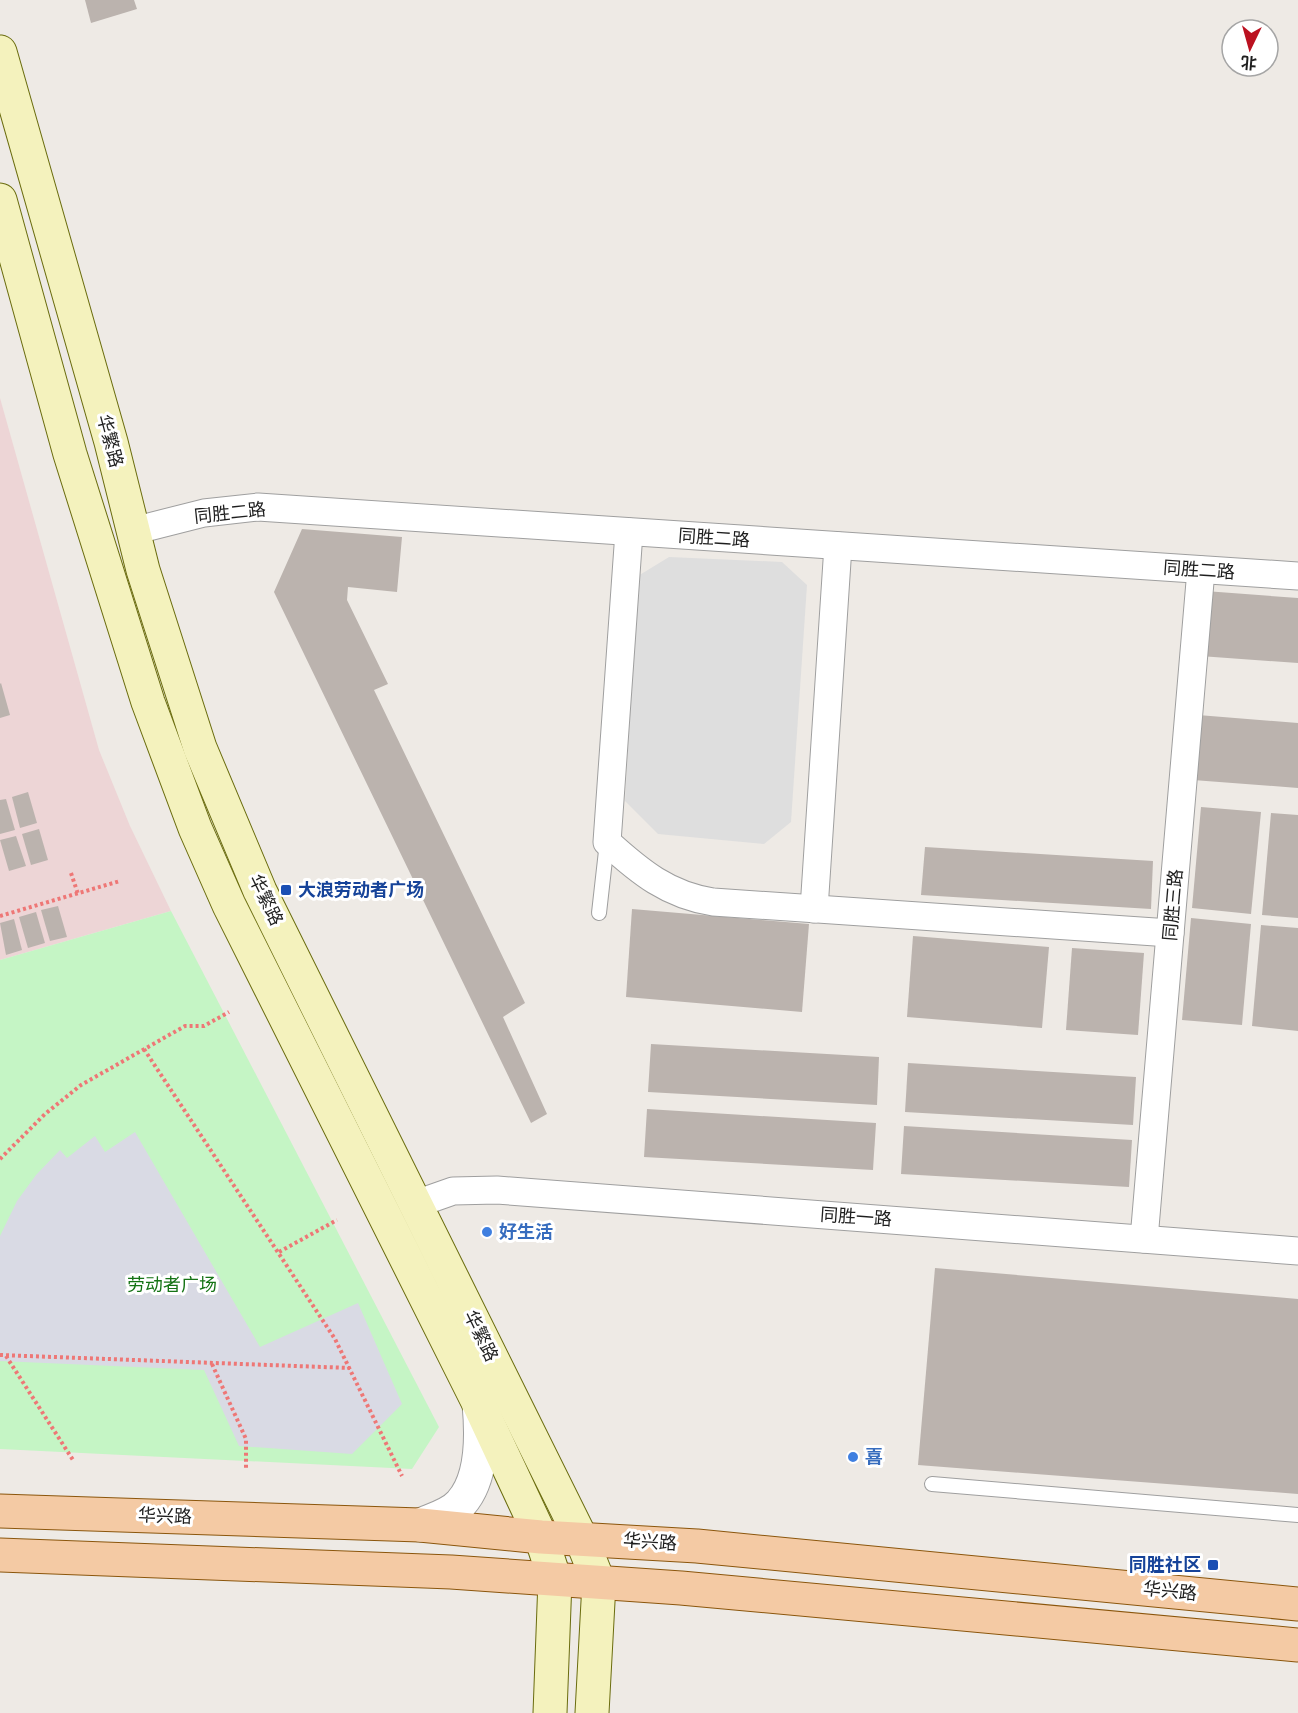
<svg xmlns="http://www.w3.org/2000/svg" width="1298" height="1713" font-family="'PT Sans','Noto Sans SC',sans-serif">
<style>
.commercial{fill:#edd5d6}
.park{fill:#c5f5c5}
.parking{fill:#dedede}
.plaza{fill:#d9dae4}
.building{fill:#bbb3ae}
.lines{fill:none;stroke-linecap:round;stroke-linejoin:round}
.service-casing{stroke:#9f9f9f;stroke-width:16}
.minor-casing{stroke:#9f9f9f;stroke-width:29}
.tertiary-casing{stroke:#9f9f9f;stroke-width:35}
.secondary-casing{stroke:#6a6c0e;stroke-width:35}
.primary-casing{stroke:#8b560c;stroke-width:35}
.path{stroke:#ee7776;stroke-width:4;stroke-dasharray:3 3;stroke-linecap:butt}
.service{stroke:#fff;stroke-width:14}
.minor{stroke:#fff;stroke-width:27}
.tertiary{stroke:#fff;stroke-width:33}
.secondary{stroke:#f4f2bd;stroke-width:33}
.primary{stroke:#f4caa4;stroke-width:33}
.transit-dot{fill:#1a4fb4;stroke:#fff;stroke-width:2}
.shop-dot{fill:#3f7fe0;stroke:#fff;stroke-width:2}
.labels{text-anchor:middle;stroke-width:6;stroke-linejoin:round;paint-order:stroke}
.street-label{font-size:18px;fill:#1e1e1e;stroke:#fff}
.transit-label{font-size:18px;font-weight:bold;fill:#164399;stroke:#fff;text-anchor:start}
.shop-label{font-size:18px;font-weight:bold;fill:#366cbe;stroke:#fff;text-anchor:start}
.park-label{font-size:18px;fill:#157315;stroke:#fff}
</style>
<rect width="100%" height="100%" fill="#eeeae5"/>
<polygon class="commercial" points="0,398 99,750 130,826 171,911 0,960"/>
<polygon class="park" points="171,911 439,1427 412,1469 0,1449 0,960"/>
<polygon class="parking" points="669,557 782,562 807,585 791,822 764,844 658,834 625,801 638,576"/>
<polygon class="plaza" points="135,1132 260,1347 358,1303 402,1404 352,1454 239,1446 204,1370 0,1361 0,1236 17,1201 36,1175 60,1150 67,1158 95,1136 105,1152"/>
<g class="building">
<polygon points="85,0 134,0 137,9 91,23"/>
<polygon points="302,529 402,537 397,592 348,587 347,600 388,684 374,690 525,1003 503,1017 547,1114 531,1123 274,592"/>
<polygon points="1205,591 1298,598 1298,663 1200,656"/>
<polygon points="1,683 10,715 0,718 0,684"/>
<polygon points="1198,715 1298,723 1298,788 1193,780"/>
<polygon points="28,792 37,823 20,828 12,797"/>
<polygon points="6,799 15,830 0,834 0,800"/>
<polygon points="1201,807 1261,812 1251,914 1192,908"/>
<polygon points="1271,813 1298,815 1298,918 1262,915"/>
<polygon points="39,829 48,860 31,865 22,834"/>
<polygon points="16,836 26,866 9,871 0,840"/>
<polygon points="925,847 1153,861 1151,909 921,895"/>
<polygon points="58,906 67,937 50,941 41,910"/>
<polygon points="632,909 809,924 802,1012 626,997"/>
<polygon points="36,912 45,943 28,948 19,917"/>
<polygon points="1191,918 1251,924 1242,1025 1182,1020"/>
<polygon points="14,919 22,950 6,955 0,923"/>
<polygon points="1261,925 1298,928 1298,1031 1252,1026"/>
<polygon points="913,936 1049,947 1042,1028 907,1017"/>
<polygon points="1072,948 1144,953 1138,1035 1066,1030"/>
<polygon points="651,1044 879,1057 877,1105 648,1092"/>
<polygon points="908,1063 1136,1077 1133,1125 905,1112"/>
<polygon points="647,1109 876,1123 873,1170 644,1157"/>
<polygon points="904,1126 1132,1140 1129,1187 901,1174"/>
<polygon points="935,1268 1298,1299 1298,1494 918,1465"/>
</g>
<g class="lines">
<defs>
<g id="service">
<polyline points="599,913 607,842"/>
<polyline points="932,1484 1298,1515"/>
</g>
<g id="minor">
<polyline points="133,531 204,513 258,507 1298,576"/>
<path d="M 629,532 L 607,842 C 640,872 668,895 713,902 L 1170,933"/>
<polyline points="814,909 838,546"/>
<polyline points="416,1204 453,1191 497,1190 1298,1251"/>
<polyline points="1144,1239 1201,570"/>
</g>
<path id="tertiary" d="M 420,1525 C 434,1519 451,1515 461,1503 C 483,1478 482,1435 479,1404"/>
<g id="secondary">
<polyline points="0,52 111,442 143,570 200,748 260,891 581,1538 599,1583 592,1713"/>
<polyline points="0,200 70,454 148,702 195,828 229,905 479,1404 541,1537 555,1580 550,1713"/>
</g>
<g id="primary">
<polyline points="0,1511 420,1525 541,1537 697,1546 1298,1604"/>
<polyline points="0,1555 451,1572 681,1588 1298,1645"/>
</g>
</defs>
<use href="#service" class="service-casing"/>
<use href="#minor" class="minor-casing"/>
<use href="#tertiary" class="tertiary-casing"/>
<use href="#secondary" class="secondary-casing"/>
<use href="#primary" class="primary-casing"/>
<g class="path">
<polyline points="71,873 78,894"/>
<polyline points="0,916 120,881"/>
<polyline points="144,1049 335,1339 402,1476"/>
<polyline points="0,1159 45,1114 81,1085 185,1026 204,1026 229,1012"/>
<polyline points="279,1252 337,1220"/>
<polyline points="0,1355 350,1368"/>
<polyline points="6,1356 73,1460"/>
<polyline points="212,1364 246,1439 246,1468"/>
</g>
<use href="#service" class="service"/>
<use href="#minor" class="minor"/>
<use href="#tertiary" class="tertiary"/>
<use href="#secondary" class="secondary"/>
<use href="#primary" class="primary"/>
</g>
<g class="transit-dot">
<rect x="280" y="884" width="12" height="12" rx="3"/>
<rect x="1207" y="1559" width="12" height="12" rx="3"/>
</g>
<g class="shop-dot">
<circle cx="487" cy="1232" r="6"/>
<circle cx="853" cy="1457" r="6"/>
</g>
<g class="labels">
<g class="street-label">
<text transform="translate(110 441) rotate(75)" y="6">华繁路</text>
<text transform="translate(230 513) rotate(-6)" y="6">同胜二路</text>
<text transform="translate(714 538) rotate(4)" y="6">同胜二路</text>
<text transform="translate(1199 570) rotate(4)" y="6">同胜二路</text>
<text transform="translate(266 900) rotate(64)" y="6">华繁路</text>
<text transform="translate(1173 905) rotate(-85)" y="6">同胜三路</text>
<text transform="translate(856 1217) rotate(4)" y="6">同胜一路</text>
<text transform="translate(481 1336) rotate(64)" y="6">华繁路</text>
<text transform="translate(165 1516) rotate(2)" y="6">华兴路</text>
<text transform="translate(650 1542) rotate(4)" y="6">华兴路</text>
<text transform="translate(1170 1591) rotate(6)" y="6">华兴路</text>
</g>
<g class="transit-label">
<text x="298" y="896">大浪劳动者广场</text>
<text x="1201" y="1571" text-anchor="end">同胜社区</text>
</g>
<g class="shop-label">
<text x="499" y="1238">好生活</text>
<text x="865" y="1463">喜</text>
</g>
<g class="park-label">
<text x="172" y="1291">劳动者广场</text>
</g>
</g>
<g transform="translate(1250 48) rotate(185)"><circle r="28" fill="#ffffff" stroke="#a5a5a5" stroke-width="1.5"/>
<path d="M0-4.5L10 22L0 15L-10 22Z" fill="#bb1120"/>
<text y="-9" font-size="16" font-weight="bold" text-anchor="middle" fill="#1e1e1e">北</text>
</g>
</svg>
